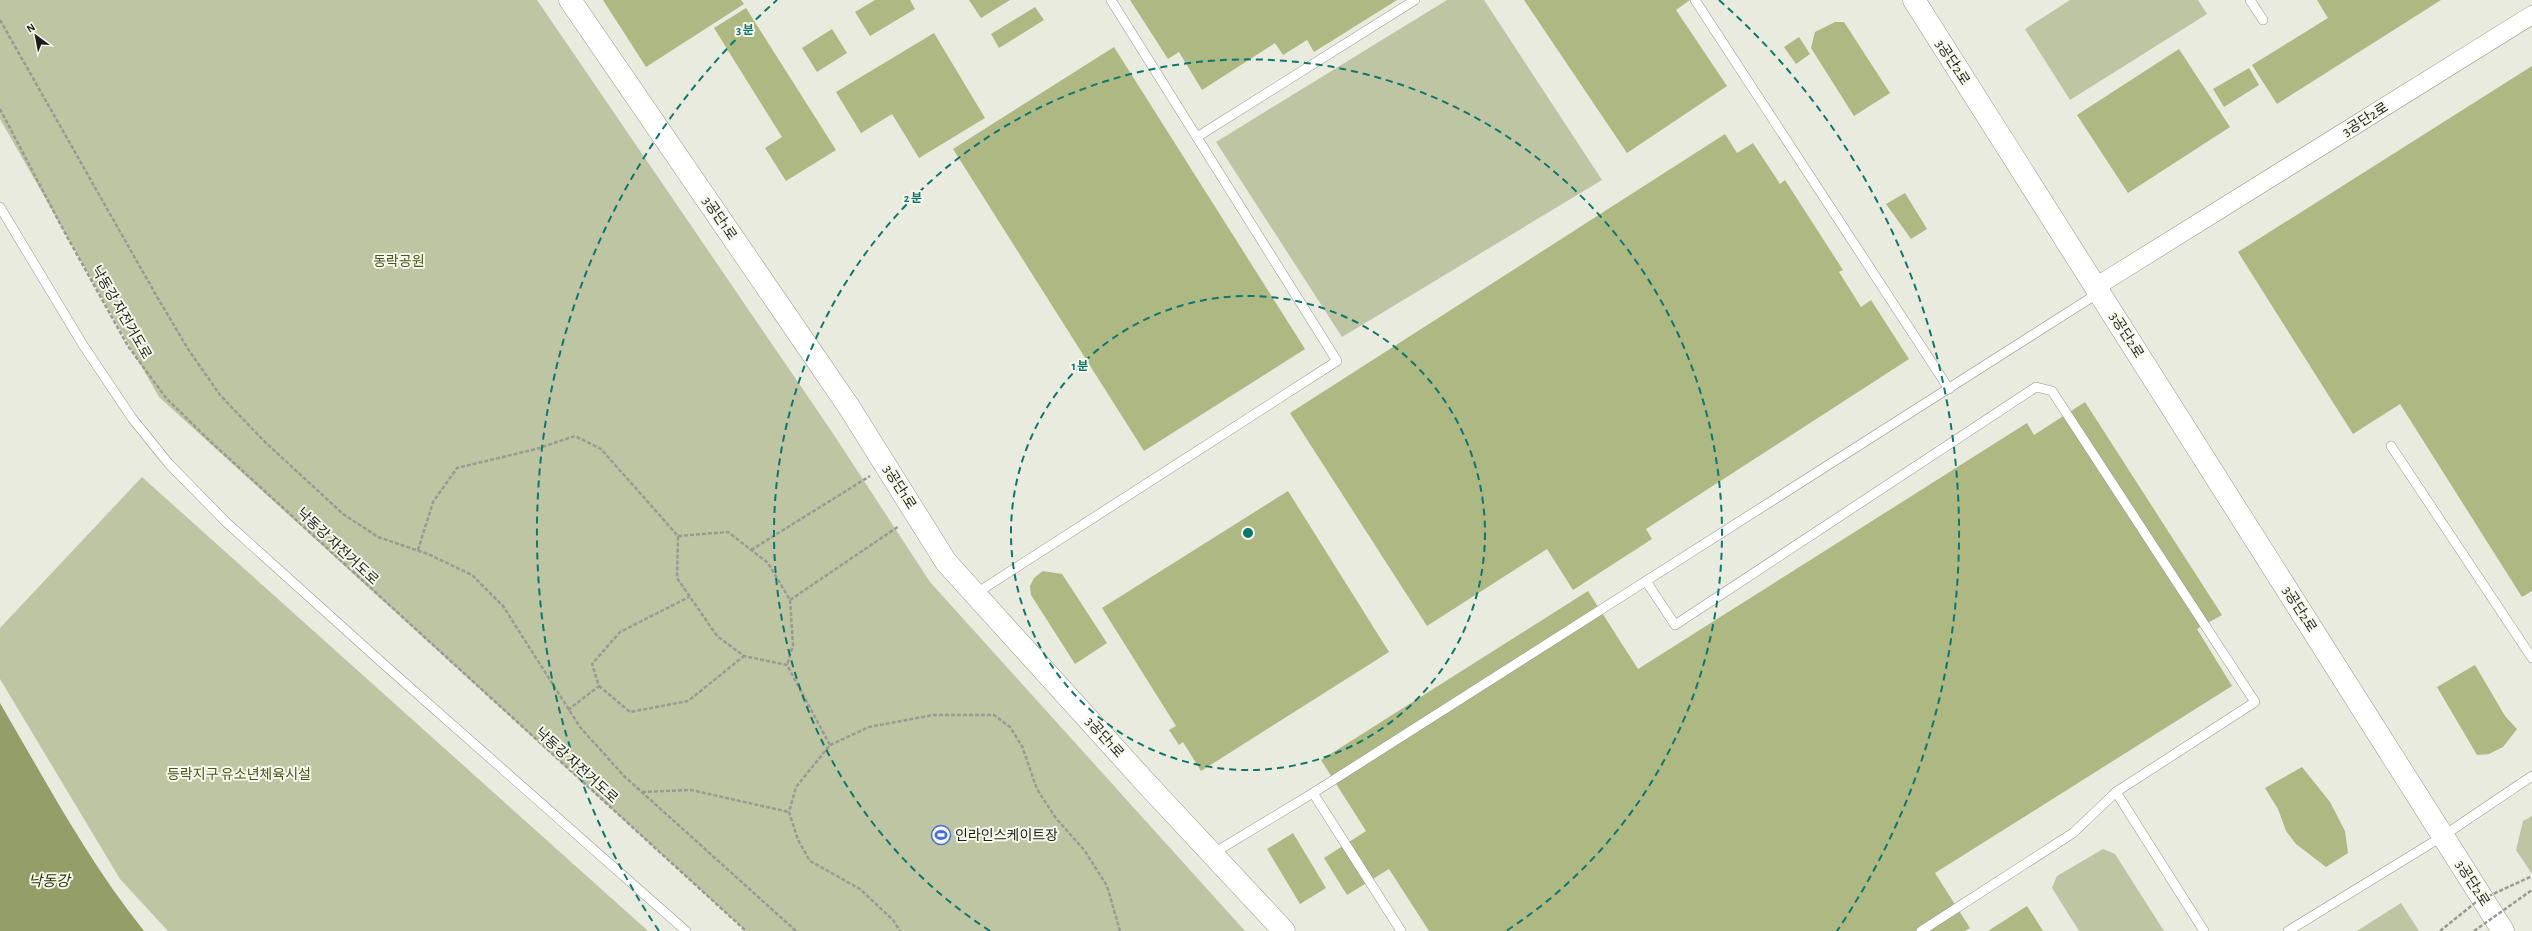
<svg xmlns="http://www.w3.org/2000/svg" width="2532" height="931" font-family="'Alegreya Sans','Noto Sans KR',sans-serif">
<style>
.green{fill:#bec5a3}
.water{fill:#949e69}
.building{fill:#adb882}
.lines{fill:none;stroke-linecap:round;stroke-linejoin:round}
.service-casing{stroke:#96988c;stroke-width:10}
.minor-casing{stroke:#96988c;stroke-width:19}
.tertiary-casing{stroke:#96988c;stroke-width:23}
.path{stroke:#999b92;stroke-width:2.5;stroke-dasharray:4 2;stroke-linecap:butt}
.service{stroke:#fff;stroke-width:9}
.minor{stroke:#fff;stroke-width:18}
.tertiary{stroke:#fff;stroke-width:22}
.path-bridge{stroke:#999b92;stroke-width:2.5;stroke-dasharray:4 2;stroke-linecap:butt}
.ring{fill:none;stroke:#0f766e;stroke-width:2;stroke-dasharray:7 5}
.labels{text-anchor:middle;stroke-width:4;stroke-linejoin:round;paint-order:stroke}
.street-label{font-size:14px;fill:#1d1e1a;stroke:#f5f8eb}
.park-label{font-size:14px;fill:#4c5619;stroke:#f5f8eb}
.poi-label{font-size:14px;fill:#1d1e1a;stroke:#f5f8eb;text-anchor:start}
.water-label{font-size:15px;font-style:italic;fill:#2d3409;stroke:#f5f8eb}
.centre{fill:#0f766e;stroke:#f5f8eb;stroke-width:2}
.ring-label{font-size:12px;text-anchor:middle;font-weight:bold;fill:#0f766e;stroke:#f5f8eb;stroke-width:4;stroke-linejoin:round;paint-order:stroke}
</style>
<rect width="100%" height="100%" fill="#e8ebde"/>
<g class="green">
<polygon points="0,0 537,0 832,432 930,582 1245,931 746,931 159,397 0,119"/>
<polygon points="1447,0 1484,0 1602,180 1342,337 1216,142"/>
<polygon points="2070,0 2198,0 2207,14 2070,100 2025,29"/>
<polygon points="142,477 648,931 168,931 120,879 0,679 0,628"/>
<polygon points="2532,816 2532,874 2516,850 2523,821"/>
<polygon points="2103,849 2115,854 2164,931 2079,931 2052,888 2057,876"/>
<polygon points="2401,903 2419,931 2357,931"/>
</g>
<path class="water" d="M 0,703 C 45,780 88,861 144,931 L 0,931 Z"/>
<g class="building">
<polygon points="603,0 741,0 744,4 646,67"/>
<polygon points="875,0 910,0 915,9 870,36 855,12"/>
<polygon points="969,0 1010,0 981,18"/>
<polygon points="1130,0 1397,0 1314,52 1307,40 1283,55 1275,43 1202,90 1179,52 1168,59"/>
<polygon points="1524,0 1690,0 1676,10 1727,86 1627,153"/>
<polygon points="2317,0 2441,0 2277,104 2252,65 2328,18"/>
<polygon points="1035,7 1044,20 999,48 991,34"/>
<polygon points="746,8 836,150 786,181 765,148 782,137 714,28"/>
<polygon points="1835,22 1844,22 1890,93 1854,116 1811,48 1815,32"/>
<polygon points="832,29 847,53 817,72 802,48"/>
<polygon points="934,33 985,118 919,158 892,114 861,133 836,92"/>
<polygon points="1799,37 1810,54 1796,64 1784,47"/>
<polygon points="1114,47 1305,349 1144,451 953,149"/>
<polygon points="2179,49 2230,127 2128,193 2077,115"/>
<polygon points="2532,66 2532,591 2522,597 2400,404 2353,434 2238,252"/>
<polygon points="2249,68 2259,85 2224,107 2213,89"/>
<polygon points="1725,134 1737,153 1753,143 1780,184 1785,180 1843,270 1839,272 1861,307 1871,300 1909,359 1646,529 1652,539 1573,590 1547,549 1427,626 1290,413"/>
<polygon points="1905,193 1927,229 1911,239 1886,204"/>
<polygon points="2085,402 2222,615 2197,629 2232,686 1935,873 1970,928 1965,931 1429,931 1389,869 1347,895 1324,858 1366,831 1321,760 1588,591 1638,669 2027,423 2034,435"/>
<polygon points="1288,491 1389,652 1201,771 1183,742 1179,745 1169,730 1176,726 1102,608"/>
<polygon points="1043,571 1062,574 1107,643 1075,664 1031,595 1030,586 1034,578"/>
<polygon points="2475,665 2505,716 2517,729 2503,747 2489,754 2477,755 2437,687"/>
<polygon points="2302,767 2330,802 2345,831 2348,853 2326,867 2296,844 2286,831 2278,809 2265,788"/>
<polygon points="1293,833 1326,888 1300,904 1267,849"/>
<polygon points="2027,906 2043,931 1988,931"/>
</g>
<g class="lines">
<defs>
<g id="service">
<polyline points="1695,0 1949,389"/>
<polyline points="2250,0 2263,20"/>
<polyline points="1197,137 1415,0"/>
<polyline points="0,207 83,345 132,418 169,464 227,523 388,668 686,931"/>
<polyline points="2391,446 2532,658"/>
<polyline points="1646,581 1675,625 2036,387 2052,391 2255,702 2116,792 2073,833 1921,931"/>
<polyline points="975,594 1337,361 1111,0"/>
<polyline points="2116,792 2204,931"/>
<polyline points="1313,793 1401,931"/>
<polyline points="1212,854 1313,793 2100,292"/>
<polyline points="2288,931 2443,836 2532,776"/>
</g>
<polyline id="minor" points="2097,286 2532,15"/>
<g id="tertiary">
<polyline points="570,0 849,407 946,562 1146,783 1284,931"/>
<polyline points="1914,0 2503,931"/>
</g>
</defs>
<use href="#service" class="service-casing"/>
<use href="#minor" class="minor-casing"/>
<use href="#tertiary" class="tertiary-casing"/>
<g class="path">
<polyline points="0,20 156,295 188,349 220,395 264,441 343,514 378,537 428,554 472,575 503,606 580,727 624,776 796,931"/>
<polyline points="0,109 65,233 128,346 166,398 210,441 746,931"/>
<polyline points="678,536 728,532 768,563 790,600 793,645 787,665"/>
<polyline points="418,550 433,502 457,468 536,449 575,436 601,449 678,536 677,578 717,636 744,656 787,665 830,745 796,787 789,812 798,840 810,861 860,889 893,920 900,931"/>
<polyline points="751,550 870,476"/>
<polyline points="790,600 899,526"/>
<polyline points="599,686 630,712 688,701 744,656"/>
<polyline points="568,710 599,686 592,664 620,632 689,597"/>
<polyline points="830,745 869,727 933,715 994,715 1010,727 1022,746 1037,789 1055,817 1085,851 1107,886 1120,931"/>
<polyline points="642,792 691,790 789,812"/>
</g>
<use href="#service" class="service"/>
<use href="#minor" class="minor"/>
<use href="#tertiary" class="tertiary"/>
<g class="path-bridge">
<polyline points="2440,931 2476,902 2532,876"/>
<polyline points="2474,931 2532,890"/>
</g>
</g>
<g class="ring">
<circle cx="1248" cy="533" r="237"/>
<path d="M990 931A474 474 0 1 1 1506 931"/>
<path d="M659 931A711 711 0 0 1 777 0M1719 0A711 711 0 0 1 1837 931"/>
</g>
<defs>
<symbol id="stadium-ring" viewBox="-11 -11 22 22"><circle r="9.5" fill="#f5f8eb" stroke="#4a6ee1" stroke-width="1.5"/><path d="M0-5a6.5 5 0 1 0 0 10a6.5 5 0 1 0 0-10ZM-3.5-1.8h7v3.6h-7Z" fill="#4a6ee1"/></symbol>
</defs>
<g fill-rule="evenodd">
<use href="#stadium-ring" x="930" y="824" width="22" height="22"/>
</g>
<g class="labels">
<g class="street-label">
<text transform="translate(1953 62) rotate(57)" y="5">3공단2로</text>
<text transform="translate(2365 119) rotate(-32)" y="5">3공단2로</text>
<text transform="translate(720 218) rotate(56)" y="5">3공단1로</text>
<text transform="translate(122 312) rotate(60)" y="5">낙동강 자전거도로</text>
<text transform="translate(2127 335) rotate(58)" y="5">3공단2로</text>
<text transform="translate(900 487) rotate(58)" y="5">3공단1로</text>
<text transform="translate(338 546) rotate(43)" y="5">낙동강 자전거도로</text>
<text transform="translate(2300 609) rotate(58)" y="5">3공단2로</text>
<text transform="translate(1105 737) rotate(48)" y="5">3공단1로</text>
<text transform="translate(577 765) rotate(42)" y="5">낙동강 자전거도로</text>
<text transform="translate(2473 883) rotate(58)" y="5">3공단2로</text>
</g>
<g class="park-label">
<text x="399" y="266">동락공원</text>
<text x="239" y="779">등락지구 유소년체육시설</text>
</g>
<g class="poi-label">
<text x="955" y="840">인라인스케이트장</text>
</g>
<g class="water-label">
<text x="49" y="886">낙동강</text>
</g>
</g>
<circle cx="1248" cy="533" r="6" class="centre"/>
<g class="ring-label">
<text x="745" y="34">3 분</text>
<text x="913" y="202">2 분</text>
<text x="1080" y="370">1 분</text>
</g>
<g transform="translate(36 36) rotate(328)" stroke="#f5f8eb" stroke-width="3" paint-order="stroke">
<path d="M0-3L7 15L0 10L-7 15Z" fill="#1d1e1a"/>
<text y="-6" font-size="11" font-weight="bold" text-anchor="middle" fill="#1d1e1a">N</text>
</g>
</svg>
